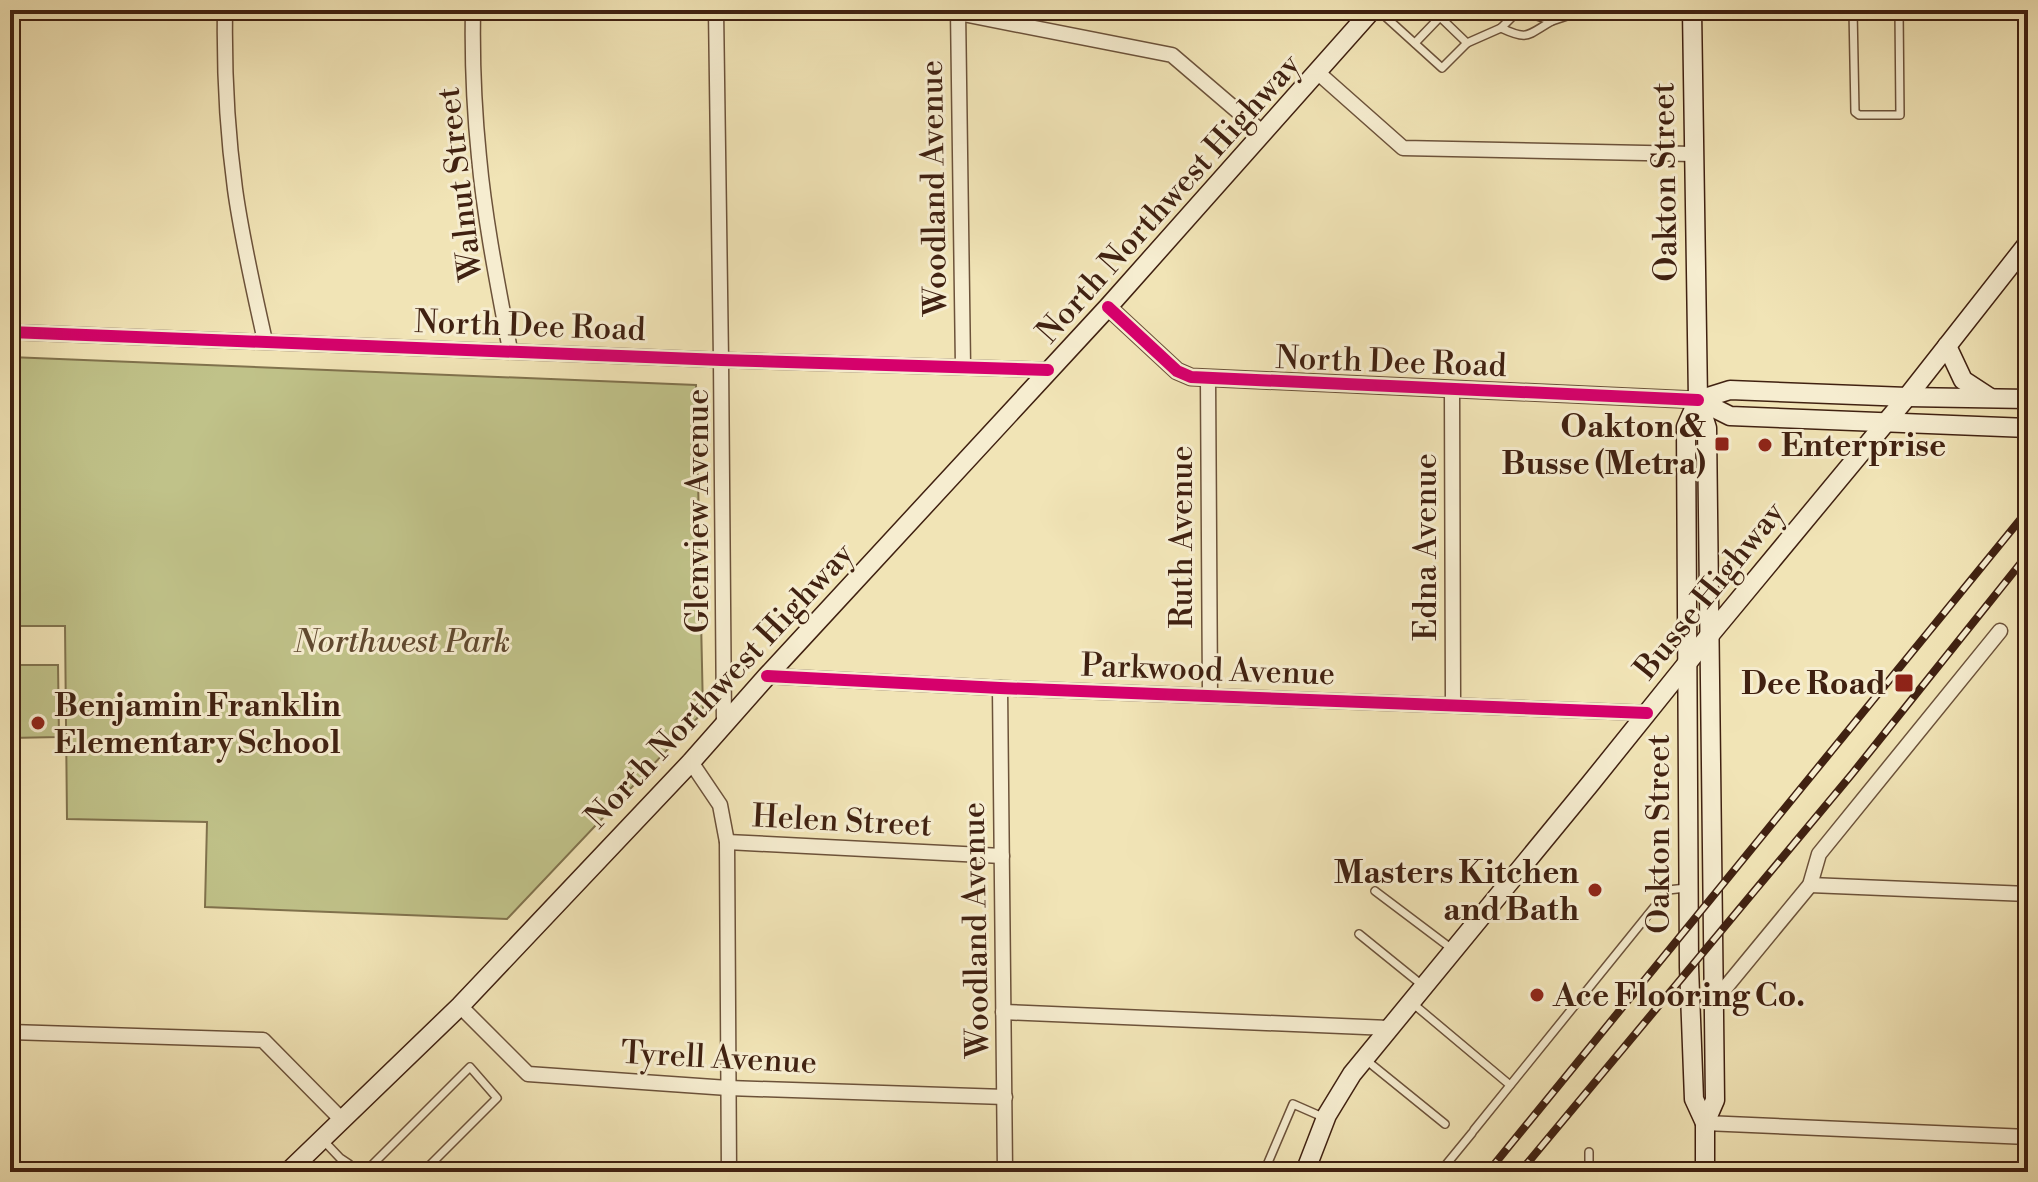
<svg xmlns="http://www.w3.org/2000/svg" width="2038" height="1182" font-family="'Libre Bodoni',serif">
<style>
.green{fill:#c0c289;stroke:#80724d;stroke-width:2}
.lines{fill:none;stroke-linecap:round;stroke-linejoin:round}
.service-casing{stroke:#6c523a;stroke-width:10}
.minor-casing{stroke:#6c523a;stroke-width:17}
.tertiary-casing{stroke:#6c523a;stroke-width:19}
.secondary-casing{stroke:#402111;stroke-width:21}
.service{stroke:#f6edd0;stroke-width:7}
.minor{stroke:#f6edd0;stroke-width:14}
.tertiary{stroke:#f6edd0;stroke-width:16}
.secondary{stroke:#f6edd0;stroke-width:18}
.rail-casing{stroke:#402111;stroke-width:8}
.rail{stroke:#f6edd0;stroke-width:5;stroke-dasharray:15;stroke-linecap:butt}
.cycleway-casing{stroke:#f6edd0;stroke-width:17}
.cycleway{stroke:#d6006c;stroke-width:12}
.poi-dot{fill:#8f2418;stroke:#f6edd0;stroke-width:3}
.labels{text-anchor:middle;stroke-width:6;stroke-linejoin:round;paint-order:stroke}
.street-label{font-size:32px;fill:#402111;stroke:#f6edd0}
.poi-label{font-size:32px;font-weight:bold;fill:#402111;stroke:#f6edd0;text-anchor:end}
.park-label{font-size:32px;font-style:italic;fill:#60492f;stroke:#f6edd0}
</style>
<rect width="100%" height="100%" fill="#f1e4b6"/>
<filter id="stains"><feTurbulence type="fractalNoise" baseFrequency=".0025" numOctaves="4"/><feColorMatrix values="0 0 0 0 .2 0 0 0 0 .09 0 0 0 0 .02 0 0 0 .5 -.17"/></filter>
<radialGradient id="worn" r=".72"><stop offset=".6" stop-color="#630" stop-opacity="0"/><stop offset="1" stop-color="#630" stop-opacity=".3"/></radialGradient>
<g class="green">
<polygon points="10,357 696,385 703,712 507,919 205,907 207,822 67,819 65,626 10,626"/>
<polygon points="10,665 58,665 59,737 10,738"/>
</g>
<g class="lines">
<defs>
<g id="service">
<polyline points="1378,10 1442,68 1467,43 1501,28 1519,10"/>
<polyline points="1532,10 1537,16 1552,21 1570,15 1575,10"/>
<polyline points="1853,10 1855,112 1859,115 1900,115 1899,10"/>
<path d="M 1501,28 C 1529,41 1527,35 1552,21"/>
<polyline points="1415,43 1440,17 1467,43"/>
<polyline points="1375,891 1452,949"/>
<polyline points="1359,934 1422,985"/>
<polyline points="1411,1002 1510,1085"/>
<polyline points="1366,1060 1445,1124"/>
<polyline points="1474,1130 1668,890 1686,888"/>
<polyline points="322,1139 340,1158 349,1164"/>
<polyline points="376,1172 371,1166 470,1067 497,1098 423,1172"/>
<polyline points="1264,1172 1293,1104 1325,1118"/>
<polyline points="1440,1172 1472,1133"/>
<polyline points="1589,1172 1589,1152"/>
</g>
<g id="minor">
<path d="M 225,10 C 224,70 227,130 235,189 C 242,240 254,291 265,341"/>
<path d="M 473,10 C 472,59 474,108 479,157 C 485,222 498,286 510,350"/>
<polyline points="716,10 721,360 724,725"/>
<polyline points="958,10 963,366"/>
<polyline points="958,13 1172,55 1262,132"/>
<polyline points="1316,71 1403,148 1693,154"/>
<polyline points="10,332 721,360 1048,370"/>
<polyline points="1208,379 1210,695"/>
<polyline points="1452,390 1453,704"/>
<polyline points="767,676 1000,688 1647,713"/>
<polyline points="1000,688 1005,1172"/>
<polyline points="691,762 720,805 727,842 729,1172"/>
<polyline points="727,842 1002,856"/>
<polyline points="1810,885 2028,894"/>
<polyline points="1712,1004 1810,885 1819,854 2000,631"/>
<polyline points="460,1006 528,1074 728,1088 1005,1097"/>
<polyline points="1003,1012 1389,1028"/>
<polyline points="10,1032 263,1040 342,1120"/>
<polyline points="1705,1123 2028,1137"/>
</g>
<polyline id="tertiary" points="1108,307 1177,371 1191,377 1698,400"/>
<g id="secondary">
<polyline points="1692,10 1698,400 1707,428 1715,1100 1705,1123 1705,1172"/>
<polyline points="1947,346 1963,380 1989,397"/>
<polyline points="1698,400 1686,427 1689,967 1694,1099 1705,1123"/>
<polyline points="1698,400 1730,416 2028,428"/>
<polyline points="1698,400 1730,390 1907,397 2028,399"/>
<polyline points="288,1172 460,1006 691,762 767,676 1108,307 1372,10"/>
<polyline points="1305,1172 1327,1115 1352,1074 1590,784 1709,636 1907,397 2028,243"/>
</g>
</defs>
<use href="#service" class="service-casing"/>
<use href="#minor" class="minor-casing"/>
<use href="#tertiary" class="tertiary-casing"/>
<use href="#secondary" class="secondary-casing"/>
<use href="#service" class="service"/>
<use href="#minor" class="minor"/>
<use href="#tertiary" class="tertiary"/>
<use href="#secondary" class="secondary"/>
<defs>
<g id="rail">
<polyline points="1488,1172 2028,510"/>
<polyline points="1520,1172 1852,774 2028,554"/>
</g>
</defs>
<use href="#rail" class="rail-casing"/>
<use href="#rail" class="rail"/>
<defs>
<g id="cycleway">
<polyline points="1108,307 1177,371 1191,377 1698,400"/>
<polyline points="10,332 721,360 1048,370"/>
<polyline points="767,676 1000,688 1647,713"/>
</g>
</defs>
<use href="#cycleway" class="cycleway-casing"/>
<use href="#cycleway" class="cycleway"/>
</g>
<g class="poi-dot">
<rect x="1714" y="436" width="16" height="16" rx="4"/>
<circle cx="1765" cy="445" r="8"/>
<rect x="1894" y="673" width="20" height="20" rx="4"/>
<circle cx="38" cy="723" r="8"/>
<circle cx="1595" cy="890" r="8"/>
<circle cx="1537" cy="995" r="8"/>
</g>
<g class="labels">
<g class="street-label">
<text transform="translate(1664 182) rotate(-91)" y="11">Oakton Street</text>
<text transform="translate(459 184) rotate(-97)" y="11">Walnut Street</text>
<text transform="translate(933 188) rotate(-91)" y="11">Woodland Avenue</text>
<text transform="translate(1168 198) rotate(-48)" y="11">North Northwest Highway</text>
<text transform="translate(530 325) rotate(2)" y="11">North Dee Road</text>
<text transform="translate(1391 361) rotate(2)" y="11">North Dee Road</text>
<text transform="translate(697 511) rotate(-90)" y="11">Glenview Avenue</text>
<text transform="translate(1181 537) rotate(-90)" y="11">Ruth Avenue</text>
<text transform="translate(1425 547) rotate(-90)" y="11">Edna Avenue</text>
<text transform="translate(1709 590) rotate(-51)" y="11">Busse Highway</text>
<text transform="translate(1208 669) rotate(2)" y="11">Parkwood Avenue</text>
<text transform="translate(719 685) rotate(-47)" y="11">North Northwest Highway</text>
<text transform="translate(842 820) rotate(3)" y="11">Helen Street</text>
<text transform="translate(1658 834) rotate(-90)" y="11">Oakton Street</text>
<text transform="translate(975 930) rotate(-91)" y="11">Woodland Avenue</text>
<text transform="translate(719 1057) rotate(3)" y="11">Tyrell Avenue</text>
</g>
<g class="poi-label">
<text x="1706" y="437">Oakton &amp;<tspan x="1706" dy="37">Busse (Metra)</tspan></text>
<text x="1781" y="456" text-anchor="start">Enterprise</text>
<text x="1886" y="694">Dee Road</text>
<text x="54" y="716" text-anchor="start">Benjamin Franklin<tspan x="54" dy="37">Elementary School</tspan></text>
<text x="1579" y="883">Masters Kitchen<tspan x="1579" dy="37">and Bath</tspan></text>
<text x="1553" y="1006" text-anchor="start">Ace Flooring Co.</text>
</g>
<g class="park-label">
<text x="402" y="652">Northwest Park</text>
</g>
</g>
<rect width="2038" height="1182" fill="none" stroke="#f1e4b6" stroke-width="40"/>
<rect x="12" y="12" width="2014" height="1158" fill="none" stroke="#402111" stroke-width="4"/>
<rect x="20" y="20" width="1998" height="1142" fill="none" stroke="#402111" stroke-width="2"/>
<rect width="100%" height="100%" filter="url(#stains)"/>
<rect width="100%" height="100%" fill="url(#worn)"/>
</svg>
